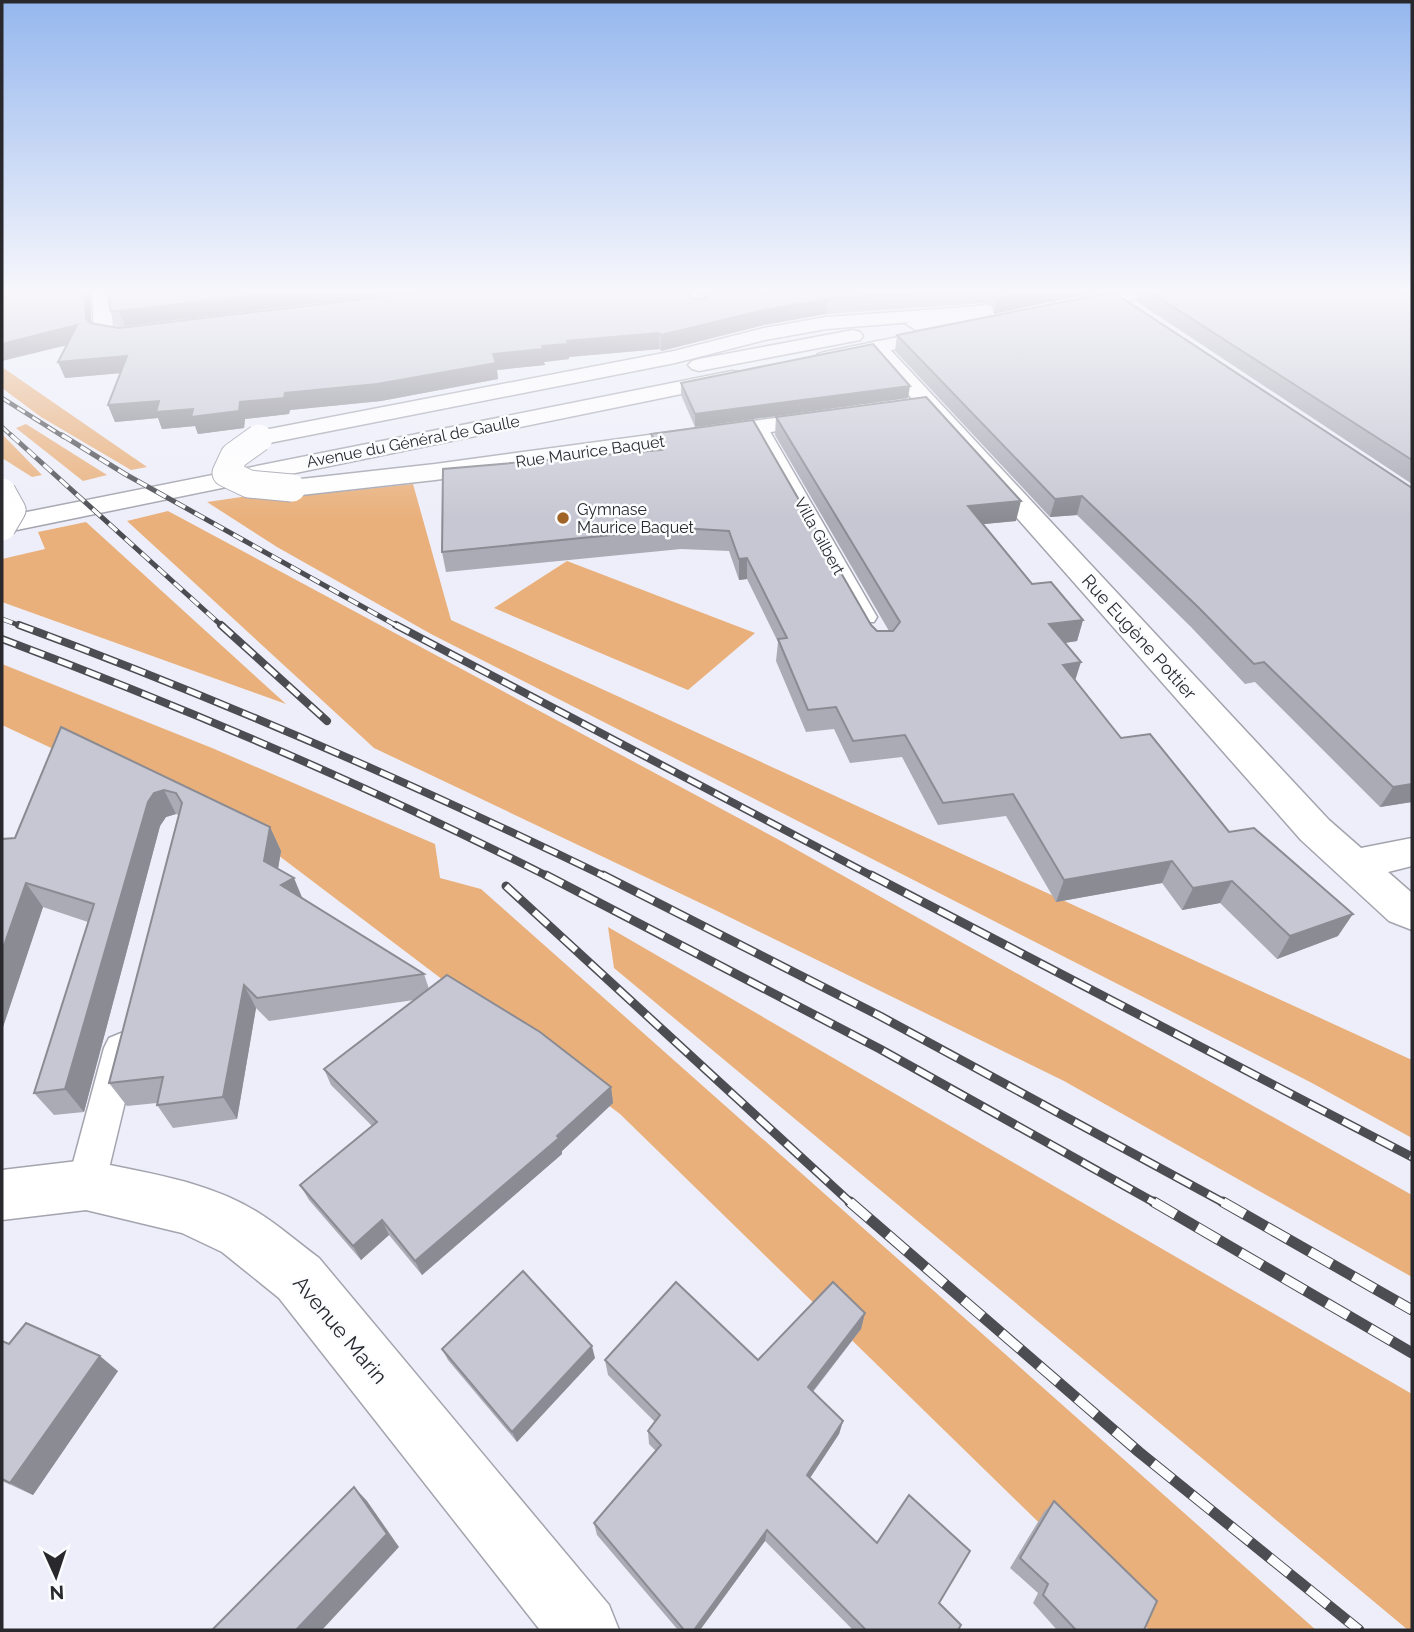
<svg xmlns="http://www.w3.org/2000/svg" width="1414" height="1632" font-family="Raleway,sans-serif">
<style>
.green{fill:#e9b07b}
.lines{fill:none;stroke-linecap:round;stroke-linejoin:round}
.service-casing{stroke:#a4a4af;stroke-width:3}
.minor-casing{stroke:#a4a4af;stroke-width:3}
.primary-casing{stroke:#a4a4af;stroke-width:3}
.service{fill:#fff;fill-rule:evenodd}
.minor{fill:#fff;fill-rule:evenodd}
.primary{fill:#fff;fill-rule:evenodd}
.rail-far4-casing{stroke:#4c4d52;stroke-width:4.5}
.rail-far3-casing{stroke:#4c4d52;stroke-width:5}
.rail-far2-casing{stroke:#4c4d52;stroke-width:8}
.rail-far1-casing{stroke:#4c4d52;stroke-width:9}
.rail-casing{stroke:#4c4d52;stroke-width:11}
.rail-far4{stroke:#fbfcfe;stroke-width:2.5;stroke-dasharray:9;stroke-linecap:butt}
.rail-far3{stroke:#fbfcfe;stroke-width:3.5;stroke-dasharray:11;stroke-linecap:butt}
.rail-far2{stroke:#fbfcfe;stroke-width:5;stroke-dasharray:15;stroke-linecap:butt}
.rail-far1{stroke:#fbfcfe;stroke-width:6;stroke-dasharray:19;stroke-linecap:butt}
.rail{stroke:#fbfcfe;stroke-width:9;stroke-dasharray:25;stroke-linecap:butt}
.minor-bridge-casing{stroke:#a4a4af;stroke-width:29;stroke-linecap:butt}
.minor-bridge{stroke:#fff;stroke-width:27}
.wall{fill:#aaabb5}
.shaded-wall{fill:#8b8b93}
.building{fill:#c6c7d2;stroke:#8b8b93;stroke-width:2}
.poi-dot{fill:#a06526;stroke:#fbfcfe;stroke-width:2.5}
.labels{text-anchor:middle;stroke-width:5;stroke-linejoin:round;paint-order:stroke}
.far-street-label{font-size:16px;fill:#29292d;stroke:#fbfcfe}
.far-poi-label{font-size:16px;fill:#29292d;stroke:#fbfcfe;text-anchor:start}
.street-label{font-size:18px;fill:#29292d;stroke:#fbfcfe}
.near-street-label{font-size:21px;fill:#29292d;stroke:#fbfcfe}
</style>
<rect width="100%" height="100%" fill="#edeef9"/>
<g class="green">
<polygon points="2,367 147,467 131,470 41,417 2,388"/>
<polygon points="26,424 107,475 83,481 16,428"/>
<polygon points="2,434 42,475 32,477 2,458"/>
<polygon points="413,484 451,620 1412,1060 1412,1138 1312,1083 431,634 277,547 207,502 255,495 309,495"/>
<polygon points="168,511 783,842 1412,1195 1412,1277 1064,1081 713,909 374,748 127,521"/>
<polygon points="86,522 286,704 2,602 2,559 45,549 38,532"/>
<polygon points="567,561 755,633 688,690 494,608"/>
<polygon points="2,664 212,748 435,844 440,878 481,889 1316,1630 1149,1630 620,1114 274,852 2,725"/>
<polygon points="608,927 1412,1394 1412,1630 1408,1630 614,968"/>
</g>
<g class="lines">
<defs>
<g id="service">
<polygon points="759,423 768,428 877,617 874,622 858,622 855,617 750,428"/>
<polygon points="121,1033 133,1038 138,1048 105,1185 100,1198 86,1203 72,1198 67,1185 104,1048 109,1038"/>
</g>
<g id="minor">
<polygon points="92,290 110,290 113,327 154,328 157,332 154,336 125,341 97,336 94,332"/>
<polygon points="981,306 988,308 990,312 988,316 826,329 765,340 675,363 259,445 251,443 247,438 251,433 259,431 674,351 764,328 826,317"/>
<polygon points="877,341 884,343 1329,820 1361,848 1412,838 1412,866 1388,872 1412,893 1412,930 1389,921 1301,840 870,351 867,347 870,343"/>
<polygon points="826,411 834,413 838,418 834,423 435,480 292,496 283,493 279,488 283,483 292,480 435,464"/>
<path d="M 86,1160 C 145,1173 211,1181 262,1215 C 282,1228 300,1244 319,1258 L 609,1605 L 619,1630 L 540,1630 L 279,1298 L 222,1252 L 182,1233 L 86,1210 L 2,1220 L 2,1170 Z"/>
</g>
<g id="primary">
<polygon points="1125,290 1162,290 1159,294 1069,314 1060,308 1062,304"/>
<polygon points="1046,293 1053,295 1055,299 1053,303 916,330 906,324 916,318"/>
<polygon points="948,327 955,329 958,333 955,337 825,364 818,362 815,358 818,354 825,352"/>
<polygon points="853,330 860,332 863,336 860,340 699,371 692,369 688,365 692,361 699,359"/>
<polygon points="732,371 740,372 743,377 740,382 2,533 2,517"/>
</g>
</defs>
<use href="#service" class="service-casing"/>
<use href="#minor" class="minor-casing"/>
<use href="#primary" class="primary-casing"/>
<use href="#service" class="service"/>
<use href="#minor" class="minor"/>
<use href="#primary" class="primary"/>
<defs>
<g id="rail-far4">
<polyline points="2,398 64,437"/>
<polyline points="2,427 13,437"/>
</g>
<g id="rail-far3">
<polyline points="11,435 223,627"/>
<polyline points="62,435 125,474 399,627"/>
<polyline points="2,619 24,627"/>
</g>
<g id="rail-far2">
<path d="M 19,625 C 220,699 414,784 606,877"/>
<polyline points="221,625 327,721"/>
<polyline points="396,625 874,877"/>
<path d="M 2,639 C 189,709 371,787 549,877"/>
</g>
<g id="rail-far1">
<polyline points="546,875 880,1049 1157,1204"/>
<polyline points="603,875 880,1016 1226,1204"/>
<polyline points="871,875 1412,1157"/>
<polyline points="506,886 852,1204"/>
</g>
<g id="rail">
<polyline points="850,1202 1139,1452 1359,1630"/>
<polyline points="1154,1202 1412,1353"/>
<polyline points="1223,1202 1412,1310"/>
</g>
</defs>
<use href="#rail-far4" class="rail-far4-casing"/>
<use href="#rail-far3" class="rail-far3-casing"/>
<use href="#rail-far2" class="rail-far2-casing"/>
<use href="#rail-far1" class="rail-far1-casing"/>
<use href="#rail" class="rail-casing"/>
<use href="#rail-far4" class="rail-far4"/>
<use href="#rail-far3" class="rail-far3"/>
<use href="#rail-far2" class="rail-far2"/>
<use href="#rail-far1" class="rail-far1"/>
<use href="#rail" class="rail"/>
<defs>
<g id="minor-bridge">
<polyline points="259,438 234,456 226,473 249,484 292,488"/>
<polyline points="2,492 12,510 2,527"/>
</g>
</defs>
<use href="#minor-bridge" class="minor-bridge-casing"/>
<use href="#minor-bridge" class="minor-bridge"/>
</g>
<g class="wall">
<polygon points="90,290 91,323 119,328 702,299 696,290 1108,290 994,314 992,307 983,303 826,314 764,325 661,351 660,349 569,357 569,359 544,362 545,365 497,370 498,379 381,401 290,410 289,414 245,419 244,428 198,434 195,426 162,429 158,418 115,422 108,405 120,373 65,378 67,345"/>
<polygon points="108,290 427,290 125,326 115,325 110,310"/>
<polygon points="1139,290 1412,290 1412,484 1136,301"/>
<polygon points="897,335 1411,488 1412,802 1380,807 1255,682 1245,684 1191,627 1077,515 1050,517 895,351"/>
<polygon points="681,383 908,398 695,427 681,395"/>
<polygon points="776,417 1016,521 983,524 1032,584 1083,620 1077,641 1065,643 1075,680 1121,738 1229,832 1338,936 1277,959 1220,903 1182,910 1162,883 1056,902 1006,816 938,825 902,757 850,763 834,729 806,732 776,661 778,642 747,579 739,580 729,551 681,549 446,572 442,552 652,451 651,434 877,631 889,631 775,435"/>
<polygon points="61,727 270,827 281,851 278,869 302,898 424,974 429,989 611,1087 613,1103 562,1151 562,1154 422,1275 389,1235 361,1260 309,1200 300,1185 372,1126 331,1085 324,1069 414,1000 269,1021 256,1008 237,1119 173,1128 157,1105 157,1103 127,1106 109,1083 179,815 176,814 166,817 160,826 84,1112 54,1115 34,1093 88,922 43,907 2,1030 2,839 15,838"/>
<polygon points="865,1313 861,1329 813,1392 843,1421 839,1434 810,1478 939,1603 958,1630 853,1630 765,1541 700,1630 678,1630 597,1535 594,1523 656,1451 649,1444 648,1431 655,1422 608,1375 605,1360 758,1360"/>
<polygon points="2,1341 9,1344 118,1371 33,1495 2,1481"/>
<polygon points="442,1349 595,1358 517,1442 448,1360"/>
<polygon points="1054,1501 1144,1630 1057,1630 1033,1603 1038,1593 1010,1568 1044,1512"/>
</g>
<g class="shaded-wall">
<polygon points="85,290 90,290 92,334 86,318"/>
<polygon points="299,290 427,290 125,326 119,311"/>
<polygon points="1038,290 1108,290 994,314 997,299"/>
<polygon points="827,299 826,314 764,325 661,351 661,335 764,310"/>
<polygon points="77,325 84,341 2,361 2,344"/>
<polygon points="659,333 660,349 569,357 569,359 544,362 545,365 497,370 498,379 381,401 290,410 289,414 245,419 244,428 198,434 195,426 162,429 158,418 115,422 108,405 159,401 240,402 493,354 567,341"/>
<polygon points="127,356 133,372 65,378 58,362"/>
<polygon points="910,386 908,398 695,427 695,414"/>
<polygon points="1082,496 1077,515 1050,517 1055,499"/>
<polygon points="1021,501 1016,521 964,526 968,506"/>
<polygon points="747,558 747,579 739,580 739,559"/>
<polygon points="1083,620 1077,641 1044,646 1049,624"/>
<polygon points="1081,662 1074,684 1063,665"/>
<polygon points="1412,784 1412,802 1380,807 1393,787"/>
<polygon points="164,790 176,814 166,817 160,826 84,1112 65,1089 148,802 154,793"/>
<polygon points="270,827 281,851 275,886 264,861"/>
<polygon points="1172,861 1162,883 1056,902 1064,880"/>
<polygon points="294,878 304,902 281,885"/>
<polygon points="1232,881 1220,903 1182,910 1193,888"/>
<polygon points="26,883 43,907 2,1030 2,951"/>
<polygon points="1353,914 1338,936 1277,959 1290,936"/>
<polygon points="244,985 256,1008 237,1119 223,1097"/>
<polygon points="611,1087 613,1103 562,1151 562,1154 422,1275 415,1261 557,1136"/>
<polygon points="382,1220 389,1235 361,1260 353,1246"/>
<polygon points="865,1313 861,1329 805,1401 808,1387"/>
<polygon points="592,1346 595,1358 517,1442 512,1432"/>
<polygon points="100,1356 118,1371 33,1495 10,1483"/>
<polygon points="843,1421 839,1434 804,1487 807,1475"/>
<polygon points="354,1487 367,1501 399,1547 322,1630 296,1630"/>
<polygon points="767,1530 765,1541 700,1630 694,1630"/>
</g>
<g class="building">
<polygon points="2,290 85,290 86,318 90,323 119,328 439,290 686,290 692,299 706,299 708,294 706,290 958,290 827,299 764,310 661,335 659,333 567,341 568,344 542,346 543,349 493,354 496,363 377,384 285,393 284,398 240,402 239,411 191,417 193,409 156,412 159,401 108,405 127,356 58,362 77,325 2,344"/>
<polygon points="108,290 299,290 119,311 110,310"/>
<polygon points="991,290 1038,290 997,299 995,292"/>
<polygon points="1147,290 1398,290 1412,297 1412,460"/>
<polygon points="1113,292 1412,488 1412,784 1393,787 1264,662 1254,664 1198,607 1082,496 1055,499 897,335"/>
<polygon points="873,344 910,386 695,414 681,383"/>
<polygon points="926,397 1021,501 968,506 1032,584 1051,582 1083,620 1049,624 1081,662 1063,665 1121,738 1150,734 1229,832 1254,828 1353,914 1290,936 1232,881 1193,888 1172,861 1064,880 1013,794 943,803 905,735 853,741 836,707 808,710 778,639 787,638 747,558 739,559 729,531 681,528 442,552 443,469 662,450 651,434 753,420 871,625 877,631 893,631 900,622 776,417"/>
<polygon points="61,727 270,827 264,861 294,878 281,885 424,974 257,998 244,985 223,1097 157,1105 163,1077 109,1083 182,803 176,793 164,790 154,793 148,802 65,1089 34,1093 94,904 26,883 2,951 2,839 15,838"/>
<polygon points="447,975 540,1032 611,1087 557,1136 559,1138 415,1261 382,1220 353,1246 300,1185 377,1122 324,1069"/>
<polygon points="523,1271 592,1346 512,1432 442,1349"/>
<polygon points="676,1282 758,1360 833,1282 865,1313 808,1387 843,1421 807,1475 877,1543 909,1495 970,1551 939,1603 961,1625 958,1630 866,1630 767,1530 694,1630 684,1630 594,1523 661,1445 648,1431 660,1415 605,1360"/>
<polygon points="26,1323 100,1356 10,1483 2,1479 2,1341 9,1344"/>
<polygon points="354,1487 387,1534 296,1630 212,1630"/>
<polygon points="1054,1501 1157,1601 1144,1630 1076,1630 1043,1595 1048,1584 1020,1558"/>
</g>
<linearGradient id="sky" x2="0" y2="1"><stop stop-color="#95b7ee"/><stop offset="0.56" stop-color="#f7f7fc"/><stop offset="1" stop-color="#f7f7fc" stop-opacity="0"/></linearGradient>
<rect width="1414" height="519" fill="url(#sky)"/>
<circle class="poi-dot" cx="563" cy="518" r="7"/>
<g class="labels">
<g class="far-street-label">
<text transform="translate(413 441) rotate(-11)" y="6">Avenue du Général de Gaulle</text>
<text transform="translate(590 451) rotate(-8)" y="6">Rue Maurice Baquet</text>
<text transform="translate(820 536) rotate(61)" y="6">Villa Gilbert</text>
</g>
<g class="far-poi-label">
<text x="577" y="515">Gymnase<tspan x="577" dy="18">Maurice Baquet</tspan></text>
</g>
<g class="street-label">
<text transform="translate(1139 637) rotate(48)" y="6">Rue Eugène Pottier</text>
</g>
<g class="near-street-label">
<text transform="translate(340 1330) rotate(50)" y="7">Avenue Marin</text>
</g>
</g>
<rect width="1414" height="1632" fill="none" stroke="#29292d" stroke-width="7"/>
<g transform="translate(56 1576) rotate(177)" stroke="#fbfcfe" stroke-width="5" paint-order="stroke">
<path d="M0-5L12 26L0 18L-12 26Z" fill="#29292d"/>
<text y="-10" font-size="19" font-weight="bold" text-anchor="middle" fill="#29292d">N</text>
</g>
</svg>
